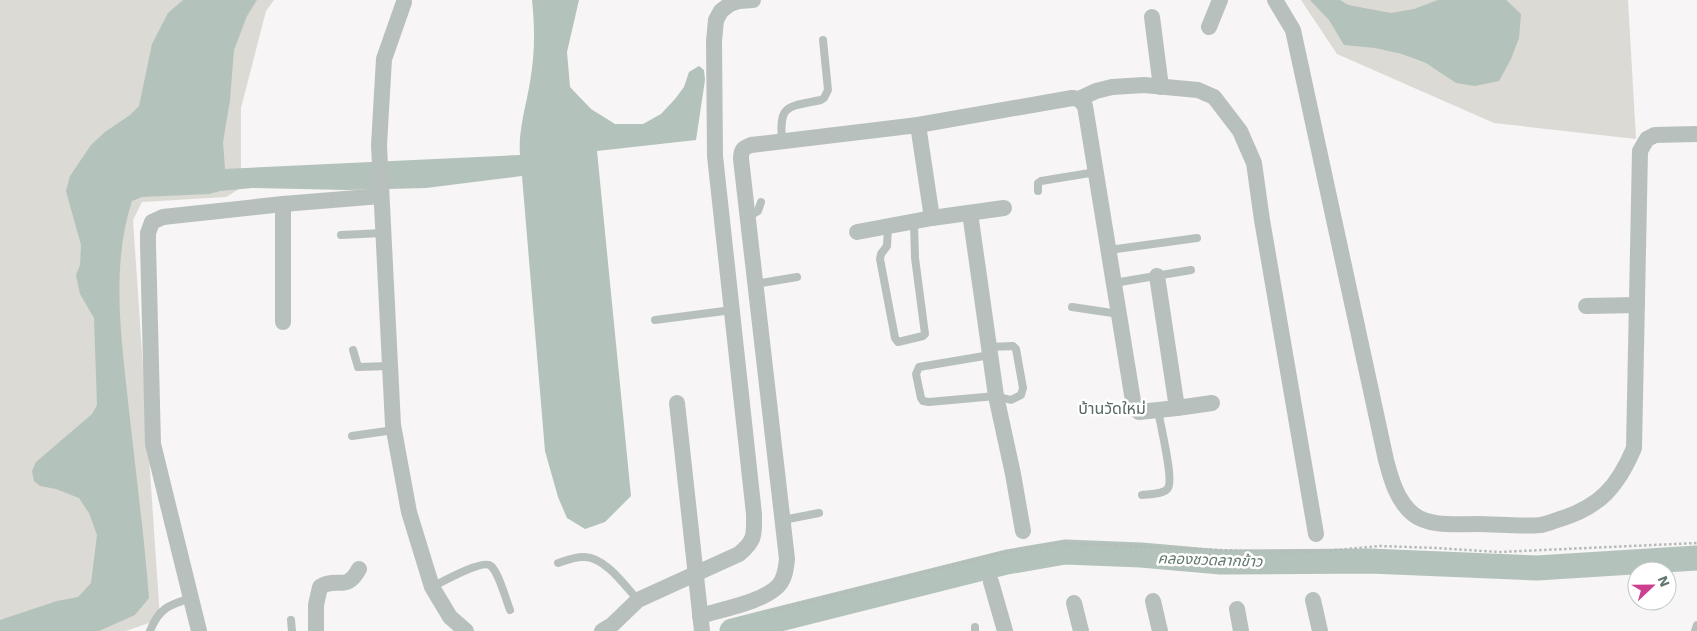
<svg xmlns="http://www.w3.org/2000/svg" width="1697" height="631" font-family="'Work Sans','Noto Sans Thai',sans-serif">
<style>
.green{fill:#dbdad4}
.water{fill:#b3c2ba}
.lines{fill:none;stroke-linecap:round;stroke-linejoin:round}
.river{stroke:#b3c2ba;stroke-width:25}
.path{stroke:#b5bbb9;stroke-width:2.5;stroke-dasharray:2.5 2.5;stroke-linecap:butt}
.service{stroke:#b8c0bd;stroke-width:8}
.minor{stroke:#b8c0bd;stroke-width:16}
.labels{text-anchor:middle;stroke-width:5;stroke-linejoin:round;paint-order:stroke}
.water-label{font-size:15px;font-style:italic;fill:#60776b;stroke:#fff}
.quarter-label{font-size:16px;fill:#576862;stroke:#fff}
</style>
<rect width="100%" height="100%" fill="#f7f5f5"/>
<g class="green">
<polygon points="0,0 274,0 266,11 241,108 241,188 226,197 142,202 133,220 160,619 126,631 0,631"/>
<polygon points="1301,0 1628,0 1636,139 1494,123 1337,54"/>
</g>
<g class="water">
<path d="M 183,0 L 257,0 L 247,16 L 234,50 L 230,100 L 223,142 L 225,169 L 520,155 C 518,130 526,107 530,82 C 535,54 535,28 532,0 L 579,0 L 567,52 L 570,87 L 591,109 L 615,124 L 643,124 L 661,114 L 675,99 L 684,87 L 689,72 L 699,66 L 704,70 L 705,80 L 696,140 L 597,151 L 631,496 L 605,522 L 585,529 L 567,518 L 558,497 L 545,451 L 522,176 L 426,188 L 347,190 L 252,188 L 220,191 L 209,194 L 142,197 L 132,201 C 111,265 121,336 128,401 C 135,467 144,533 149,598 L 135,615 L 99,631 L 0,631 L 0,620 L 57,601 L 78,597 L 91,583 L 97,535 L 89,513 L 79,498 L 56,489 L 40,486 L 34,481 L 32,471 L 36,462 L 92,414 L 97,405 L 94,318 L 80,294 L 76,275 L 80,265 L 81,245 L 66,191 L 70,176 L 91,145 L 105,132 L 130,115 L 139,106 L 152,44 L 168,13 Z"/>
<polygon points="1310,0 1340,0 1348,5 1391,13 1414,9 1438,0 1506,0 1521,14 1519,38 1511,59 1499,81 1475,86 1456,83 1426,63 1402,54 1375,48 1344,45 1329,20"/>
</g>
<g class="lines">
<polyline class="river" points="732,631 1007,562 1065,552 1141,555 1221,562 1370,561 1537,568 1697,558"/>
<polyline class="path" points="768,612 1005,552 1058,543 1245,551 1313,552 1380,546 1436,548 1499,552 1697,543"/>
<g class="service">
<path d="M 782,141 C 779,104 787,107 821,100 L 824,98 L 828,90 L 823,40"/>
<polyline points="1038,191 1038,183 1041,181 1096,172"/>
<polyline points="748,217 758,211 761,202"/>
<polyline points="888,226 887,246 881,254 880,259 895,338 898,342 923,336 925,334 915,258 914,222"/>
<polyline points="341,235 383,233"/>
<polyline points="1109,250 1197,238"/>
<polyline points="1114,283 1191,270"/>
<polyline points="755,284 797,277"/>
<polyline points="1072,307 1119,314"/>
<polyline points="655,320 732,310"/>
<polyline points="989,347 1013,346 1016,349 1023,388 1021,395 1011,400 996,396 929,402 923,401 921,398 916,374 919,367 990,355"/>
<polyline points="353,350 358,367 390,366"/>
<polyline points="352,436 394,430"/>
<path d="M 1142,495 C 1149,494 1165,494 1168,488 C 1174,479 1160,424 1158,410"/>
<polyline points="783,520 819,513"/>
<path d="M 558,563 C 567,560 576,556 585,557 C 606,558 625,586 638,600"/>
<path d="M 432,587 C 442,582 483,559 491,566 C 499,573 506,600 510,610"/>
<polyline points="291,620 292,631"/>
<polyline points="975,627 975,631"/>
<path d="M 150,631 C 159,608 169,605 191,598"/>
<polyline points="1695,631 1697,625"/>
</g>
<g class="minor">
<path d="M 1275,0 L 1293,30 L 1386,460 C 1391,479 1397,501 1413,514 C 1429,527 1457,524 1476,524 C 1497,524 1520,527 1541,525 C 1547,524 1554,521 1560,519 C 1600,507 1618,486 1634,448 L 1640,151 L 1647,139 L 1655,135 L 1697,134"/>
<polyline points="404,2 384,59 379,145 393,425 409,512 432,587 450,617 466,631"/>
<polyline points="1152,17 1161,87"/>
<polyline points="1209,27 1220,0"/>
<polyline points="1079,99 1085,106 1134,407 1139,412 1177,408 1212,403"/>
<polyline points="918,125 932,218"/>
<polyline points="283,204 283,322"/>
<polyline points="970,213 996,396 1013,474 1023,531"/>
<polyline points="857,232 932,218 1004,208"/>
<polyline points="1157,276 1177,408"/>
<polyline points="1586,306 1637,305"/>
<polyline points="677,403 702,631"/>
<polyline points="991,582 1005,631"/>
<polyline points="1313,600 1320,631"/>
<polyline points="1153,601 1160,631"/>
<polyline points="1074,603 1081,631"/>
<polyline points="1237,609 1241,631"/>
<path d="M 700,616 C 722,609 764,602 779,585 C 785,578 786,568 787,559 L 741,159 C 741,150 743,148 751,145 L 918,125 L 1072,98 L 1079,99 L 1096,91 L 1112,87 L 1144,85 L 1198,90 L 1214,97 L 1240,131 L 1254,163 L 1262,220 L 1316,534"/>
<polyline points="199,631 153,444 148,244 148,233 152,222 163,217 283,204 381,196"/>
<path d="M 316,631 L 316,605 L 320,587 C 337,576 346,593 359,569"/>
<path d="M 602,631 L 612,625 L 638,600 L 739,554 C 756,540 754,534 754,514 L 715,156 L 714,41 L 716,20 L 721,11 L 730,4 L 739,1 L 753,0"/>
</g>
</g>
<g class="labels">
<g class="water-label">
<text transform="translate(1210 560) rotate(2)" y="5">คลองชวดลากข้าว</text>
</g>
<g class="quarter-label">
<text x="1112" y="414">บ้านวัดใหม่</text>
</g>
</g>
<g transform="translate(1652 586) rotate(68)"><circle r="24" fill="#ffffff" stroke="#c0c9c6"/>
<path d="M0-4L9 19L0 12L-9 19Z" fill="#cd3f8e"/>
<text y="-8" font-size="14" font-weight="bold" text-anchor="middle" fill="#617770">N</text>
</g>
</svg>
